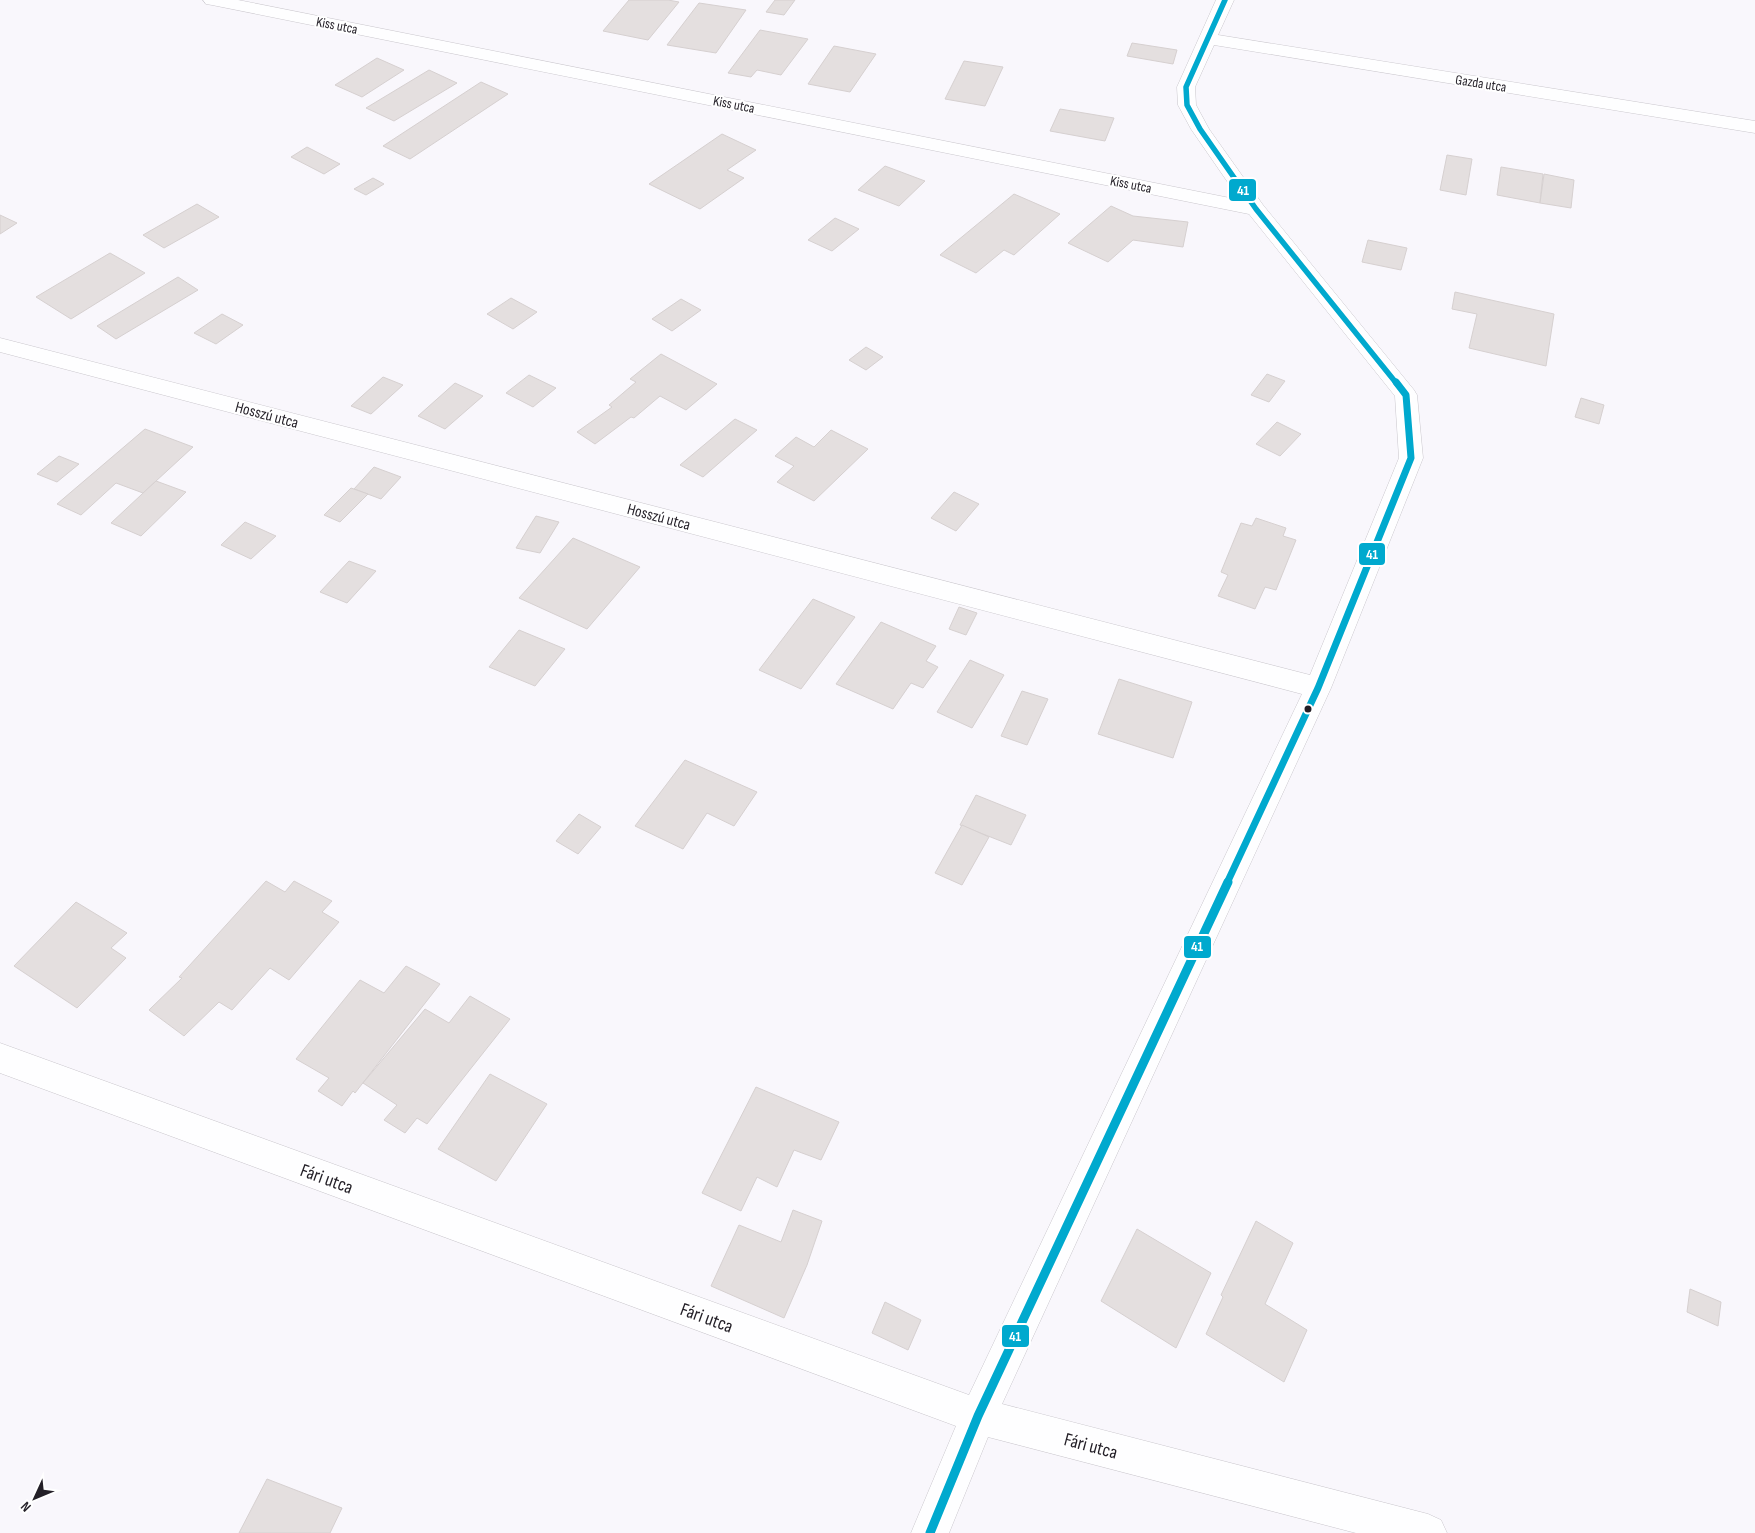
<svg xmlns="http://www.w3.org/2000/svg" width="1755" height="1533" font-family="'Sofia Sans Condensed',sans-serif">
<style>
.building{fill:#e4dfdf;stroke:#d6d0d0}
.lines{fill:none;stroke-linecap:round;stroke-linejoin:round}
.minor-casing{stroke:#cac7cd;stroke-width:1}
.minor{fill:#fefeff;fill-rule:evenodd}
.bus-1-far2-casing{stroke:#fff;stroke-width:8}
.bus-1-far1-casing{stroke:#fff;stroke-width:11}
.bus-1-casing{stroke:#fff;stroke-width:12}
.bus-1-far2{stroke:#00a9ce;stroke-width:5.5}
.bus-1-far1{stroke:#00a9ce;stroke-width:7}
.bus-1{stroke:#00a9ce;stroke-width:9}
.bus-dot{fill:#231f27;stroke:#fff;stroke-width:2}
.labels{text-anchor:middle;stroke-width:4;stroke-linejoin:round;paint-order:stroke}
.far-street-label{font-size:14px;fill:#231f27;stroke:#fff}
.street-label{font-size:16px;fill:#231f27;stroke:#fff}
.near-street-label{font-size:19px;fill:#231f27;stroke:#fff}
.line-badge{stroke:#fff;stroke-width:2}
.badge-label{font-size:14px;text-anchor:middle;font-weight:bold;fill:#fff}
</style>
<rect width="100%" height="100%" fill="#f9f7fc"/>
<g class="building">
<polygon points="629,0 668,0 679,2 648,40 603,31"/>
<polygon points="775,0 795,0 784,15 766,12"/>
<polygon points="699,3 746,10 716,53 667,45"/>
<polygon points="760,30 808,39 781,75 757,70 751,77 728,73"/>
<polygon points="1132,43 1177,50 1173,64 1127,56"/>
<polygon points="834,46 876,54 850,92 808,84"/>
<polygon points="377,58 404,70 362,97 335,85"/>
<polygon points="964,61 1003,67 985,106 945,99"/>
<polygon points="429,70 457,83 394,121 366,108"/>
<polygon points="481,82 508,94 410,159 383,146"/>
<polygon points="1060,109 1114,118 1105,141 1050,131"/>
<polygon points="722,134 756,150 727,170 744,178 700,209 649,184"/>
<polygon points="307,147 340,164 324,174 291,157"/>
<polygon points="1447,155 1472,159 1466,195 1440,190"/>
<polygon points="885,166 925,181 899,206 858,190"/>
<polygon points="1501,167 1543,174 1540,203 1497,195"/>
<polygon points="1544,174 1574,180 1571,208 1540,203"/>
<polygon points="373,178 384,184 366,195 354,189"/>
<polygon points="1014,194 1060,214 1014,255 1004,250 976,273 940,255"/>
<polygon points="197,204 219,217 164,248 143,235"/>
<polygon points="1111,206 1133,216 1188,222 1183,247 1133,240 1108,262 1068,243"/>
<polygon points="0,215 17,223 0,234"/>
<polygon points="835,218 859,229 832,251 808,240"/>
<polygon points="1368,240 1407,248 1401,270 1362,262"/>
<polygon points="110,253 145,273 71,319 36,297"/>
<polygon points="178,277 198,290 116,339 97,326"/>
<polygon points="1455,292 1554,314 1546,366 1469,348 1477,314 1452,309"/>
<polygon points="511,298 537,312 513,329 487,314"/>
<polygon points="681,299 701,310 672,331 652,319"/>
<polygon points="222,314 243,325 216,344 194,333"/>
<polygon points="866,347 883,357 866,370 849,360"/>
<polygon points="661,354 717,384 686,410 660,396 634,418 631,417 595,444 577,432 612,407 609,405 636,382 630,379"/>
<polygon points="1267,374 1285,381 1269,402 1251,395"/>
<polygon points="529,375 556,388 533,407 506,393"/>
<polygon points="383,377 403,385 371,414 351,406"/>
<polygon points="455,383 483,396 445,429 418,416"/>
<polygon points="1581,398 1604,405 1599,424 1575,417"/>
<polygon points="735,419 757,430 703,477 680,465"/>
<polygon points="1277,422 1301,434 1280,456 1256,444"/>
<polygon points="145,429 193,447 143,493 116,483 81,515 57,504"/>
<polygon points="831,430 868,449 814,501 777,482 794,466 775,456 796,437 814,447"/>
<polygon points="59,456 79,464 57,482 37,474"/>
<polygon points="374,467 401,477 381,499 354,489"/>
<polygon points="156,481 186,492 141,536 111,523"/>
<polygon points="351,488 368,494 340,522 324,515"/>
<polygon points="954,492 979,504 956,531 931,518"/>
<polygon points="536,516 559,522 540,553 516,548"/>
<polygon points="1256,518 1286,528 1283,536 1296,540 1276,590 1265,587 1255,609 1218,596 1228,575 1221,572 1241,523 1252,526"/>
<polygon points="245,522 276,536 251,559 221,545"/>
<polygon points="573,538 640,567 587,629 519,598"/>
<polygon points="349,561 376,571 347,603 320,592"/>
<polygon points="813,599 855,617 801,689 759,670"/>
<polygon points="959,607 977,613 966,635 949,629"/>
<polygon points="881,622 936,646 926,661 938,667 923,688 911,683 893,709 836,684"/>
<polygon points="519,630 565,649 535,686 489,667"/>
<polygon points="970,660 1004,675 972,728 937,712"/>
<polygon points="1119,679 1192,702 1173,758 1098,734"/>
<polygon points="1022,691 1048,699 1027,745 1001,736"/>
<polygon points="685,760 757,792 734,826 707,813 683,849 635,826"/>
<polygon points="976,795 1026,815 1011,845 960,825"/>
<polygon points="579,814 601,827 578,854 556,841"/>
<polygon points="962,825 989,837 962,885 935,873"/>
<polygon points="266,881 285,892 294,881 332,901 322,912 339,922 289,980 270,968 232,1010 219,1002 184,1036 149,1010 182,978 179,977"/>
<polygon points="76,902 127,933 111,948 126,958 77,1008 14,966"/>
<polygon points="406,966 440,984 355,1093 353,1091 342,1106 318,1091 329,1078 296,1059 360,980 384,993"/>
<polygon points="470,996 510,1019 427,1124 417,1118 405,1133 384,1120 397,1105 363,1083 425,1009 449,1023"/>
<polygon points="490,1074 547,1104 496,1181 438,1149"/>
<polygon points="756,1087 839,1122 821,1160 794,1150 777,1187 757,1177 741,1211 702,1193"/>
<polygon points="793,1210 822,1221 807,1265 784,1318 711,1286 739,1225 781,1242"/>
<polygon points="1256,1221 1293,1243 1265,1304 1307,1330 1284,1382 1206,1334 1223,1297 1221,1295"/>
<polygon points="1137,1229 1211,1273 1176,1348 1101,1301"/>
<polygon points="1690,1289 1721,1302 1718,1326 1687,1312"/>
<polygon points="885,1302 921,1320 908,1350 872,1333"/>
<polygon points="267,1479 342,1508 330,1533 239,1533"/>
</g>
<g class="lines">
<defs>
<polygon id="minor" points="203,0 238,0 1240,200 1191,129 1178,105 1177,87 1216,0 1234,0 1218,35 1755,121 1755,133 1214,45 1195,87 1196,105 1209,129 1263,205 1414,390 1417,395 1423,458 1331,688 1002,1404 1428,1514 1441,1520 1447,1533 1356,1533 988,1437 949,1533 911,1533 956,1426 0,1073 0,1043 969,1395 1302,694 0,352 0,338 1310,675 1399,458 1395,396 1249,214 212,5 206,4"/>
</defs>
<use href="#minor" class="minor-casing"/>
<use href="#minor" class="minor"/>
<defs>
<polyline id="bus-1-far2" points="1225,0 1186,87 1187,105 1200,129 1256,209 1397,384"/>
<polyline id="bus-1-far1" points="1227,883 1318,688 1411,458 1406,395 1396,382"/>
<polyline id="bus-1" points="930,1533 978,1416 1228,882"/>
</defs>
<use href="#bus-1-far2" class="bus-1-far2-casing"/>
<use href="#bus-1-far1" class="bus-1-far1-casing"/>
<use href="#bus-1" class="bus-1-casing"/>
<use href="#bus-1-far2" class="bus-1-far2"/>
<use href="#bus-1-far1" class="bus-1-far1"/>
<use href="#bus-1" class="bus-1"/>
</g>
<circle class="bus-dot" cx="1308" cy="709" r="4.5"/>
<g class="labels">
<g class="far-street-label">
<text transform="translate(337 25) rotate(11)" y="5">Kiss utca</text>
<text transform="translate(1481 83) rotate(9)" y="5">Gazda utca</text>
<text transform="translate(734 104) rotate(11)" y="5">Kiss utca</text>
<text transform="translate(1131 184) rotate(11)" y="5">Kiss utca</text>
</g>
<g class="street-label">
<text transform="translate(267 414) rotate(15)" y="6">Hosszú utca</text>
<text transform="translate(659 516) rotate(15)" y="6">Hosszú utca</text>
</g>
<g class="near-street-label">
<text transform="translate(327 1178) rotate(20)" y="7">Fári utca</text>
<text transform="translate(707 1317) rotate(20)" y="7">Fári utca</text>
<text transform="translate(1091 1445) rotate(15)" y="7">Fári utca</text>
</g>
</g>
<g class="line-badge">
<rect x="1228" y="178" width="29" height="24" rx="5" fill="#00a9ce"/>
<rect x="1358" y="542" width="28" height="24" rx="5" fill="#00a9ce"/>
<rect x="1183" y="935" width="29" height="24" rx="5" fill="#00a9ce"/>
<rect x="1001" y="1324" width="29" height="24" rx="5" fill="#00a9ce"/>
</g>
<g class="badge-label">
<text x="1243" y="195">41</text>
<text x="1372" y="559">41</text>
<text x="1197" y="951">41</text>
<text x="1015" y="1341">41</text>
</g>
<g transform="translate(35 1498) rotate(226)" stroke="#ffffff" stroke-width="4" paint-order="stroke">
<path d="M0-4L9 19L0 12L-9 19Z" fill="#231f27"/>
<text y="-8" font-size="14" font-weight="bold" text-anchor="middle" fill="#231f27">N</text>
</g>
</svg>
